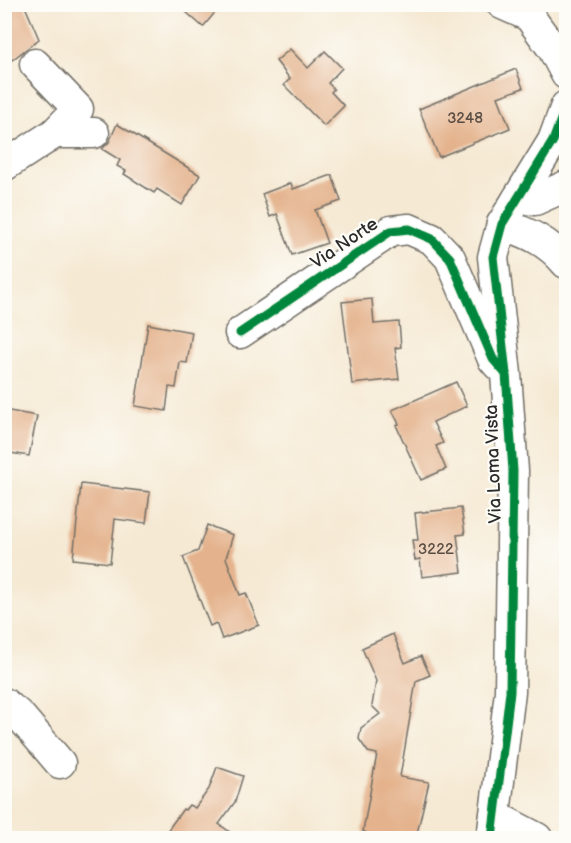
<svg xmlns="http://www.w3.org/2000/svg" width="571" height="843" font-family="'Balsamiq Sans',sans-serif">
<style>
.building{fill:#e4b28c}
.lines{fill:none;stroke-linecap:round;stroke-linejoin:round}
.minor-casing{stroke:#726e66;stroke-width:33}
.minor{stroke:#fff;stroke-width:30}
.cycleway-casing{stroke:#fdfcf7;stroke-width:13}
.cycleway{stroke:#00873e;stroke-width:9}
.labels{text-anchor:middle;stroke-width:4.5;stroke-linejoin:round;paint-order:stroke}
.number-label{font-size:15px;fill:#594d43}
.street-label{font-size:18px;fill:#2b2b2b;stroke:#fdfcf7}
</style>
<rect width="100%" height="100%" fill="#fdfcf7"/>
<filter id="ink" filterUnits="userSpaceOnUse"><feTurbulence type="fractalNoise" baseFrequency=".0167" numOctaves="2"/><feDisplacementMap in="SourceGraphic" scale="12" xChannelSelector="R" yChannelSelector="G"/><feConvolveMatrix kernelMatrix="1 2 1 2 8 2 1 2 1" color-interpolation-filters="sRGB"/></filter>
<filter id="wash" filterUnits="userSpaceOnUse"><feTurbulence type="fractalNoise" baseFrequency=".008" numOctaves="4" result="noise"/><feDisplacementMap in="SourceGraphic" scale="24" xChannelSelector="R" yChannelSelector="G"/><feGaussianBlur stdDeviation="1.35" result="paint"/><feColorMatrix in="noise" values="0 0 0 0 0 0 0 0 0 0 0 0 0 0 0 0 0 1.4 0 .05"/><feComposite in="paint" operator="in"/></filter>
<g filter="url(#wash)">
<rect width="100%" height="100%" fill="#f5e9d3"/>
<g id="blocks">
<g class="building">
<polygon points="4,4 24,4 39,39 12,60 4,51"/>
<polygon points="177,4 222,4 203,27"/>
<polygon points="290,49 308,68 325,51 342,68 328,83 334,89 331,92 344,106 324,126 284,85 290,79 276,61"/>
<polygon points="516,69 523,88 498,97 510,128 439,157 419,109"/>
<polygon points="117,124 200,175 182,205 157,189 154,193 124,174 126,171 117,166 120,160 102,149 109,142"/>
<polygon points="332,175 341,201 315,210 327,243 292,255 277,214 270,217 262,194 291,183 293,189"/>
<polygon points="372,299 374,324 399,322 401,347 395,348 399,379 352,384 342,302"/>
<polygon points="148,324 192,332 187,363 180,362 176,388 169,387 166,411 135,406"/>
<polygon points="456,382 467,406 433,422 443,443 436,446 446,469 421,480 396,425 399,424 392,410"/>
<polygon points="4,410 37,416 29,456 4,452"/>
<polygon points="81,484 150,492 146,523 115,519 110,563 73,559"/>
<polygon points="461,508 465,534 457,535 462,572 422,577 420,559 415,560 412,540 418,540 415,513"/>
<polygon points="207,525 233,535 226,558 240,595 246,593 259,625 222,639 216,623 210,626 183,557 198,551"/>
<polygon points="393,634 405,663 421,656 430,675 416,681 400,777 429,782 416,838 364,838 365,832 363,831 377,754 368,752 359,739 361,728 380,714 372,706 376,681 362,648"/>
<polygon points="217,767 243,776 235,802 219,824 238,838 162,838 183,809 185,810 189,805 195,808 209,789"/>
</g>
</g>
</g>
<g filter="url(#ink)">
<use href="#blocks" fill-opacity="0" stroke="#726e66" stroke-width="1.5"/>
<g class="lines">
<defs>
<g id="minor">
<polyline points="502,4 529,16 553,49 566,74"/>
<polyline points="35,64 78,109 55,133"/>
<polyline points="4,166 55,133 94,133"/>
<polyline points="518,198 535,200 566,186"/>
<path d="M 502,224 C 528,233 548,241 566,263"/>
<polyline points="240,333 391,231 409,229 432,239 450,258 493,359 498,365"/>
<polyline points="4,703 20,716 60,763"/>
<polyline points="495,816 537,838"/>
<polyline points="492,838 510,692 513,471 506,374 493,257 502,224 553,141 566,106"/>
</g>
</defs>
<use href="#minor" class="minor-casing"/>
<use href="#minor" class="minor"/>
<defs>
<g id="cycleway">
<polyline points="240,333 391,231 409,229 432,239 450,258 493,359 506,374"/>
<polyline points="492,838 510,692 513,471 506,374 493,257 502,224 553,141 566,106"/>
</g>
</defs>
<use href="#cycleway" class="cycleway-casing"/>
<use href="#cycleway" class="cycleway"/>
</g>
</g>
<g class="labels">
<g class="number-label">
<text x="465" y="123">3248</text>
<text x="436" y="554">3222</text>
</g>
<g class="street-label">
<text transform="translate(344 243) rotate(-34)" y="6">Via Norte</text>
<text transform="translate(493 464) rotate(-92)" y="6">Via Loma Vista</text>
</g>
</g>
<rect width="571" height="843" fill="none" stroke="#fdfcf7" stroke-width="24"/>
</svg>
